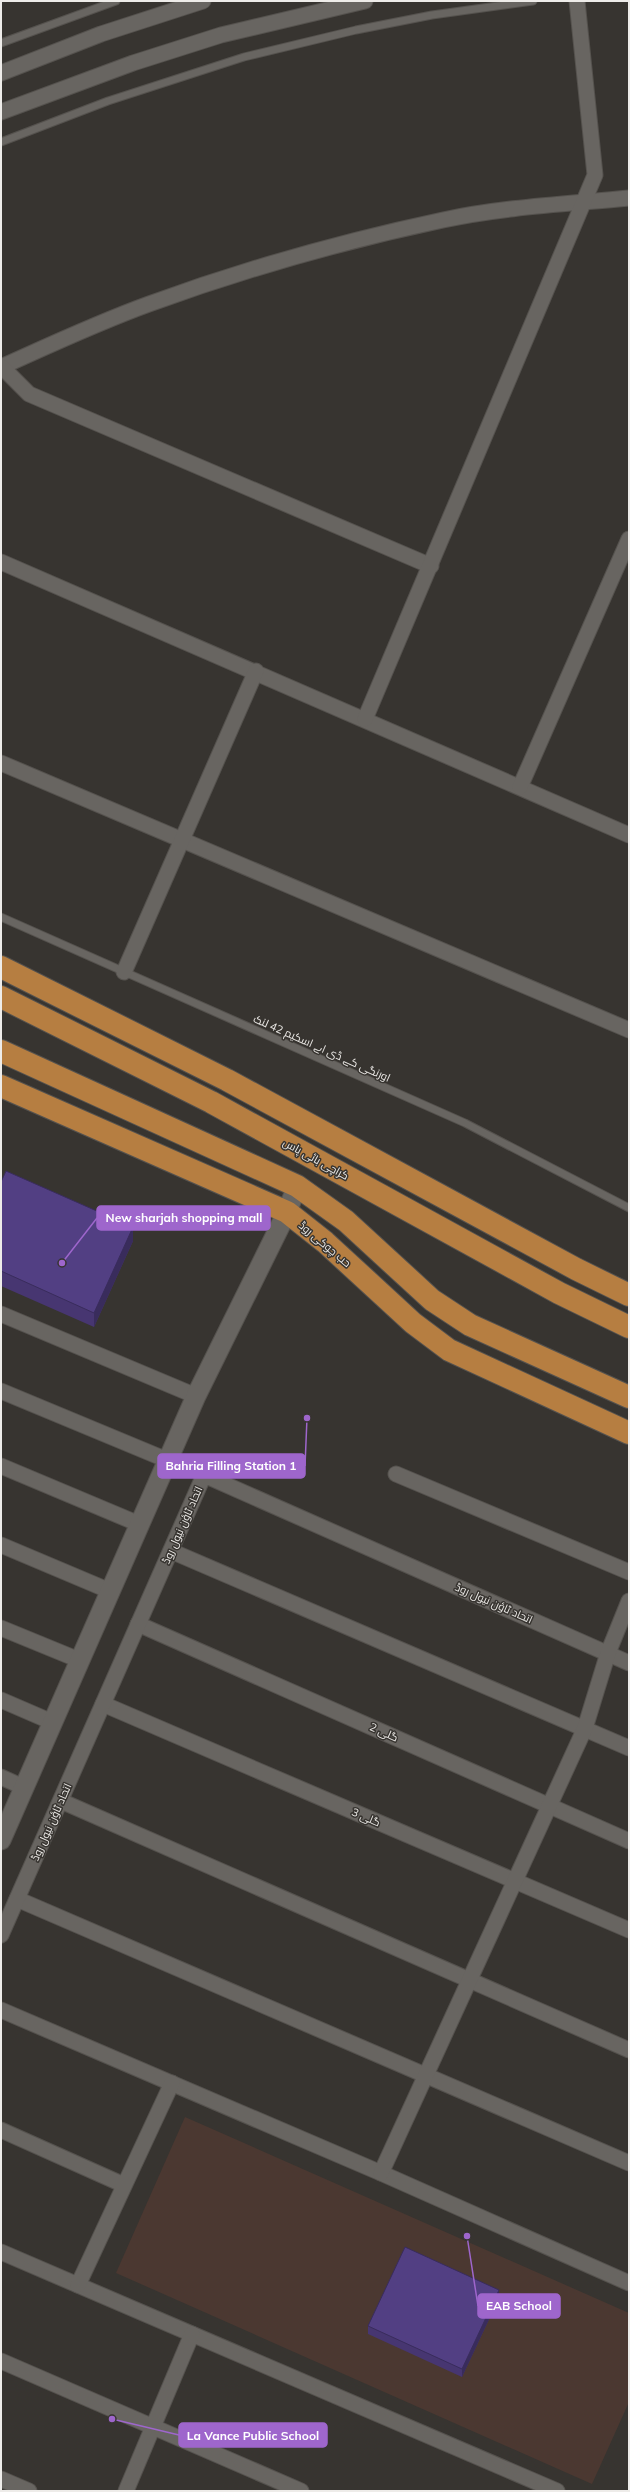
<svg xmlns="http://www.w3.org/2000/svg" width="630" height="2492" font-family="Mulish,Cairo,sans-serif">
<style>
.education{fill:#4b3831}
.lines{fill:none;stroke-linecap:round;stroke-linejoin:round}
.service-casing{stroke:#55524e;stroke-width:9}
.minor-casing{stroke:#55524e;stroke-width:17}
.tertiary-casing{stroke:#55524e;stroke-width:21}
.trunk-casing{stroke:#55524e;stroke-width:24}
.service{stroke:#686561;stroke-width:7}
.minor{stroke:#686561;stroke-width:15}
.tertiary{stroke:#686561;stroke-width:19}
.trunk{stroke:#b67e41;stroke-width:22}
.wall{fill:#473671}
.shaded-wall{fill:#392c5c}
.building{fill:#523f83;stroke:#392c5c}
.labels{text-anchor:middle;stroke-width:3;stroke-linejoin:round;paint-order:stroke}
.street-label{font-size:11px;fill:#eeece9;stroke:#373430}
.leader{fill:none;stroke:#9e66cc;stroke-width:1.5}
.callout-dot{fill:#9e66cc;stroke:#373430;stroke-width:1.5}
.callout{fill:#9e66cc;stroke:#9e66cc;stroke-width:1.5}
.callout-label{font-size:12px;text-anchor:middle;font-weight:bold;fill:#fff}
</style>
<rect width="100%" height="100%" fill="#373430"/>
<polygon class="education" points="185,2117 629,2313 629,2402 592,2484 116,2273"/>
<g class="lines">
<defs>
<g id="service">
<polyline points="1,43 116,1"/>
<polyline points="1,142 108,101 244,57 356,30 432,15 533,1"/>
<polyline points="1,917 465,1123 629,1208"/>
</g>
<g id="minor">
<polyline points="1,73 101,34 203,1"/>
<polyline points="1,112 133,63 221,35 365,1"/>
<path d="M 1,367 C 50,345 99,322 149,304 C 245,269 344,241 443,220 C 503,207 567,204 629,198"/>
<polyline points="2,367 29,394 431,566"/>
<polyline points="1,562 629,835"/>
<polyline points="365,719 595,175 577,1"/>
<polyline points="1,763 629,1030"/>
<polyline points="520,787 629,539"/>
<polyline points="124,972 256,671"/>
<polyline points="1,1314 196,1396"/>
<polyline points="1,1391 167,1460"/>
<polyline points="1,1466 139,1524"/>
<polyline points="396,1474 629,1572"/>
<polyline points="1,1545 110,1591"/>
<polyline points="171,1551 629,1748"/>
<polyline points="138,1624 629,1841"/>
<polyline points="1,1628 79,1660"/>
<polyline points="1,1700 52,1722"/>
<polyline points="103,1704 629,1930"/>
<polyline points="1,1777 23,1787"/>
<polyline points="61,1801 629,2050"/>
<polyline points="17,1899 629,2163"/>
<polyline points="1,1935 204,1475 629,1663"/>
<polyline points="1,2010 381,2173 629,2283"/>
<polyline points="1,2130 124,2185"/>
<polyline points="381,2173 585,1728 608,1653 629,1601"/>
<polyline points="1,2252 557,2491"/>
<polyline points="78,2285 172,2083"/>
<polyline points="1,2361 301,2491"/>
<polyline points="1,2479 29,2491"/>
<polyline points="126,2491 192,2334"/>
</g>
<polyline id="tertiary" points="1,1840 196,1396 287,1212 297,1186"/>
<g id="trunk">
<polyline points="1,967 227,1080 576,1269 629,1295"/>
<polyline points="1,997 211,1102 559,1293 629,1327"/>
<polyline points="1,1051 297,1186 346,1221 432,1300 470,1325 629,1397"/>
<polyline points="1,1086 287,1212 325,1242 413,1323 449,1350 629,1433"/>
</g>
</defs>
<use href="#service" class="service-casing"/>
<use href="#minor" class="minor-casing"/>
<use href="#tertiary" class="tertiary-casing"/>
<use href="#trunk" class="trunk-casing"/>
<use href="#service" class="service"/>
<use href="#minor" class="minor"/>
<use href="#tertiary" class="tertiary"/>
<use href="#trunk" class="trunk"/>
</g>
<g class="wall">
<polygon points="1,1182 133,1241 94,1327 1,1286"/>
<polygon points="499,2298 462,2377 368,2334 368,2326"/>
</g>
<g class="shaded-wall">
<polygon points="133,1227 133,1241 94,1327 94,1313"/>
<polygon points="499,2290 499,2298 462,2377 462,2369"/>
</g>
<g class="building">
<polygon points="6,1171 133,1227 94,1313 1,1271 1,1182"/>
<polygon points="405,2247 499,2290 462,2369 368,2326"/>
</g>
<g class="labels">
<g class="street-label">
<text transform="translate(322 1048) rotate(24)" y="4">اورنگی کے ڈی اے اسکیم 42 لنک</text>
<text transform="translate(316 1159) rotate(29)" y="4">کراچی بائی پاس</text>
<text transform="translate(325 1244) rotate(40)" y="4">حب چوکی روڈ</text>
<text transform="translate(182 1525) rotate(-66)" y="4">اتحاد ٹاؤن نیول روڈ</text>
<text transform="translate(494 1603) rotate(24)" y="4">اتحاد ٹاؤن نیول روڈ</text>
<text transform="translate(384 1732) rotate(24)" y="4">گلی 2</text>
<text transform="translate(366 1817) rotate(23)" y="4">گلی 3</text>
<text transform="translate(51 1822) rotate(-66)" y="4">اتحاد ٹاؤن نیول روڈ</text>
</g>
</g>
<path class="leader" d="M62 1263L97 1218M307 1418L305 1466M467 2236L478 2306M112 2419L179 2435"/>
<g class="callout-dot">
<circle cx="62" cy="1263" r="4"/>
<circle cx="307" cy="1418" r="4"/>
<circle cx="467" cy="2236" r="4"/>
<circle cx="112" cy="2419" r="4"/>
</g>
<g class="callout">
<rect x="97" y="1206" width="173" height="24" rx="4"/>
<rect x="158" y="1454" width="147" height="24" rx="4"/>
<rect x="478" y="2294" width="82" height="24" rx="4"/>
<rect x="179" y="2423" width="148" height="24" rx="4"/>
</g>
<g class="callout-label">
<text x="184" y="1222">New sharjah shopping mall</text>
<text x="231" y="1470">Bahria Filling Station 1</text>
<text x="519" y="2310">EAB School</text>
<text x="253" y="2440">La Vance Public School</text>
</g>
<rect width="630" height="2492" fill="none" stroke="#eeece9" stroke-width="4"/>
</svg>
